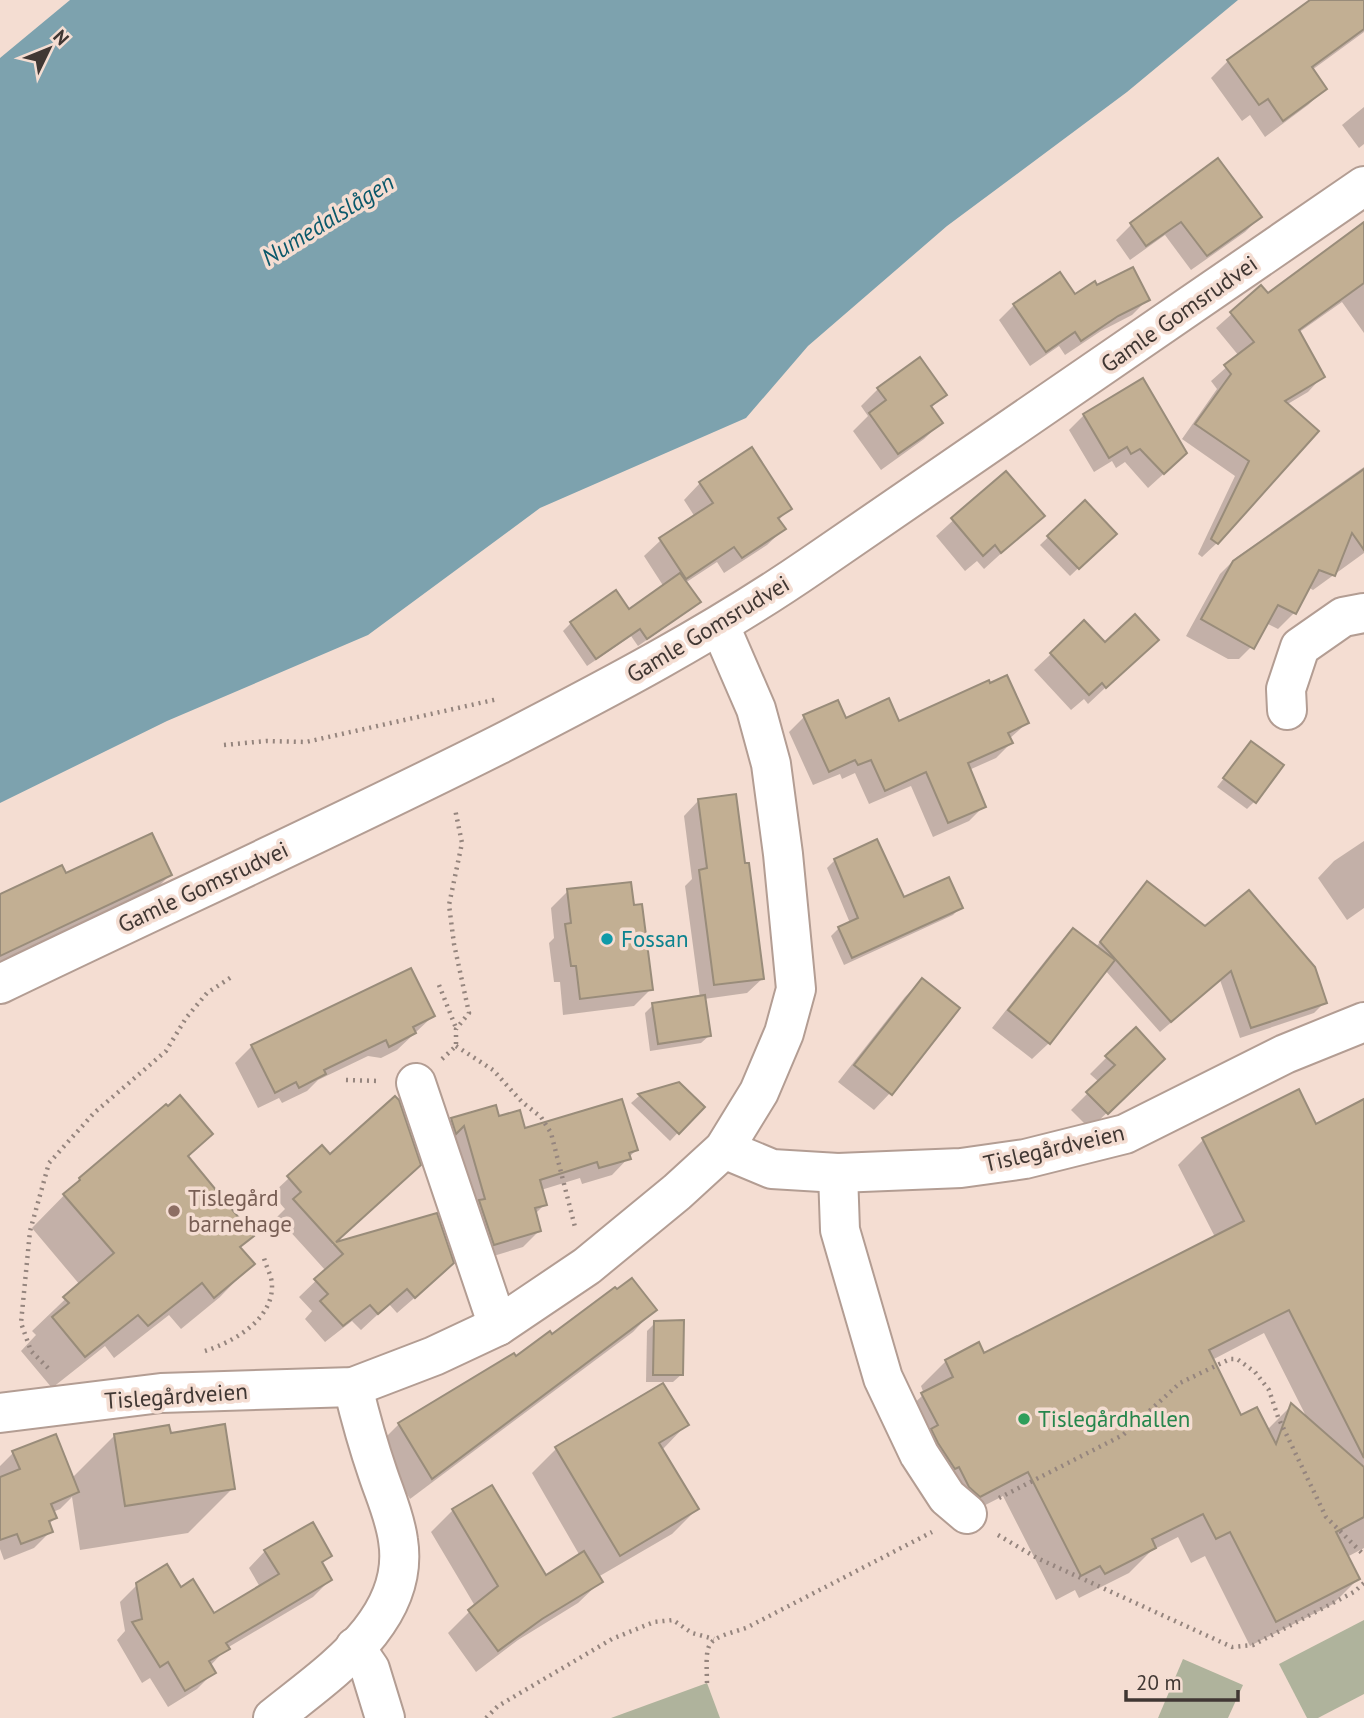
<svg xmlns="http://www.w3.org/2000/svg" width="1364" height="1718" font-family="'PT Sans',sans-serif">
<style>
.green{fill:#afb39c}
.water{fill:#7da2ae}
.shadow{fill:#0003;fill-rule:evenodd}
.building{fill:#c2af93;stroke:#998c7a;stroke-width:2}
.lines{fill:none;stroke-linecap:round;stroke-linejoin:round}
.minor-casing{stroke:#b39d93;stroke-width:42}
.path{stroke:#95857e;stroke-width:4.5;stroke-dasharray:2 5;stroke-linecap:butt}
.minor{stroke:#fff;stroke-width:38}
.culture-dot{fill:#0f9aa8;stroke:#f4ddd2;stroke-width:2.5}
.education-dot{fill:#8d6e63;stroke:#f4ddd2;stroke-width:2.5}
.leisure-dot{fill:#2e9e5b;stroke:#f4ddd2;stroke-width:2.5}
.labels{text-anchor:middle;stroke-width:7;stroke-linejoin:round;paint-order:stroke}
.street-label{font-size:23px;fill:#403733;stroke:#f4ddd2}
.culture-label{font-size:23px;fill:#0d838f;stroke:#f4ddd2;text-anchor:start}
.education-label{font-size:23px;fill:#785e54;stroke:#f4ddd2;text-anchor:start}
.leisure-label{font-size:23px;fill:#27864d;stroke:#f4ddd2;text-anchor:start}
.water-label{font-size:24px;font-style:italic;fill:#0a586a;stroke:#f4ddd2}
</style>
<rect width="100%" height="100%" fill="#f4ddd2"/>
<g class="green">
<polygon points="1364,1620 1364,1694 1318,1718 1307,1718 1279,1664"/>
<polygon points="1183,1659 1243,1685 1228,1718 1158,1718"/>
<polygon points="707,1683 720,1718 611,1718"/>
</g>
<polygon class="water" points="70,0 1238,0 1127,92 947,226 808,346 746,418 540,508 368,635 167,721 0,803 0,58"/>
<g class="shadow">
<polygon points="1313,0 1364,0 1364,32 1312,70 1325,89 1308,105 1265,137 1250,115 1242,121 1211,78 1228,61"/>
<polygon points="1364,107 1364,144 1359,148 1342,125"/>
<polygon points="1217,161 1260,217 1245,232 1191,270 1165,235 1130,260 1116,240 1131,225"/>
<polygon points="1364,224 1364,333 1342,302 1298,333 1322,377 1308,392 1286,405 1217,543 1202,557 1198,554 1235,476 1182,439 1217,389 1211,381 1239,356 1216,328 1261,288 1268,295"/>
<polygon points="1097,288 1147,300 1132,315 1101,331 1065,355 1059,346 1030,366 999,320 1014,305 1075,297"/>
<polygon points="1143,381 1170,468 1148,488 1125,462 1116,468 1112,461 1094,472 1069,430 1084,415"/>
<polygon points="878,389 945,394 931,408 941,423 924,439 881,470 853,431 868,416 861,406"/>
<polygon points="1364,467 1364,553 1313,590 1308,587 1294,613 1278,629 1266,623 1255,643 1239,659 1228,659 1186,636 1220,574 1237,557"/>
<polygon points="1005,473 1042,516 984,569 977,561 965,571 936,536"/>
<polygon points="700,483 790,508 778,521 784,529 767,545 724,573 717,562 685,583 698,602 690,610 638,646 631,636 587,666 563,631 571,623 628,611 664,587 644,556 661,540 695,517 684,500"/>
<polygon points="1085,502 1114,534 1070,576 1040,545"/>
<polygon points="1105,645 1139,656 1088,704 1084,699 1071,710 1034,670 1051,654"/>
<polygon points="804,717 898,723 1027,723 1009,739 1011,743 996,758 969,770 984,806 969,821 933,837 911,786 869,804 855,773 842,779 840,774 813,785 789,732"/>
<polygon points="1251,744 1255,801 1247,809 1217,787"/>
<polygon points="699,800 763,978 747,993 704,999 710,1035 701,1043 650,1051 645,1013 653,1005 700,998 685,886 692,879 684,816"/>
<polygon points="1364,841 1364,908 1347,920 1318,878 1334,861"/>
<polygon points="835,860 903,899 961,907 953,915 844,965 831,936 839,928 850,923 827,868"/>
<polygon points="65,875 170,875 156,889 0,962 0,896"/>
<polygon points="568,891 633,907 651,989 634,1006 563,1015 560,982 554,982 549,943 554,938 551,908"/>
<polygon points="1137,894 1325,1002 1314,1013 1240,1038 1220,980 1160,1032 1105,970 1049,1043 1032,1059 992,1028 1056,947 1073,930 1096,947"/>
<polygon points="410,970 433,1016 397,1050 381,1058 368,1056 318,1080 307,1091 282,1103 279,1098 258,1108 235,1063 252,1046"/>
<polygon points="922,980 890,1093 874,1110 838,1082 905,997"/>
<polygon points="1107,1057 1146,1075 1090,1129 1071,1110 1099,1082 1090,1074"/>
<polygon points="678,1084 702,1107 670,1141 631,1103 639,1096"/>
<path d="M 1364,1101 L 1364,1548 L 1347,1557 L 1358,1579 L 1333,1604 L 1250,1646 L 1205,1556 L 1191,1563 L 1178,1537 L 1151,1551 L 1129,1573 L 1079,1598 L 1075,1590 L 1056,1600 L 1003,1496 L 954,1521 L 897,1420 L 924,1394 L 921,1386 L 946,1361 L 984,1355 L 1215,1237 L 1178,1165 L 1203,1140 L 1315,1126 ZM 1264,1333 L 1308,1420 L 1291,1406 L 1267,1430 L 1240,1417 L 1212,1360 Z"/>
<polygon points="498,1118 524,1130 636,1150 612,1175 582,1184 580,1178 541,1190 545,1204 535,1214 539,1231 523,1247 477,1261 435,1136 452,1119"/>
<polygon points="211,1134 187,1158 251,1236 239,1248 252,1264 220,1297 181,1329 169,1315 114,1358 105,1346 52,1388 21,1351 36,1335 32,1331 80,1285 32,1228 80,1179"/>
<polygon points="330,1156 402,1182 332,1245 436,1215 435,1280 397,1313 389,1304 361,1330 352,1321 325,1342 305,1319 312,1311 299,1297 326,1271 277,1217 285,1209 272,1194 289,1178"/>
<polygon points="654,1310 633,1332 410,1499 378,1445 399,1424 552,1336"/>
<polygon points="655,1323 682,1374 673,1382 646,1382 647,1331"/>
<polygon points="686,1425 662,1450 697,1509 672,1534 598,1577 600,1582 578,1603 518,1640 476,1672 448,1633 475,1606 431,1532 453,1510 545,1577 580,1556 532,1473 557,1448"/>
<polygon points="169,1435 233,1488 188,1533 80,1550 72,1497 60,1509 53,1512 55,1518 48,1525 51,1531 34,1548 4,1560 0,1549 0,1466 13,1453 72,1478 114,1436"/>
<polygon points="265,1551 330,1555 321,1565 330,1580 313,1597 227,1648 210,1666 214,1672 197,1689 168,1707 150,1678 142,1683 117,1640 125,1631 120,1602 137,1585 180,1590 214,1615 260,1587 249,1568"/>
</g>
<g class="building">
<polygon points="1310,0 1364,0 1364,29 1312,67 1327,89 1283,121 1268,99 1259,105 1227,60"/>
<polygon points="1218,158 1262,217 1207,256 1181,222 1146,246 1130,223"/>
<polygon points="1364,222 1364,283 1299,330 1325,377 1285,401 1319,431 1218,544 1211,539 1249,461 1195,424 1231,374 1224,365 1254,342 1230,312 1261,285 1268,293"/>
<polygon points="1133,267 1150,300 1118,316 1081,341 1075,332 1046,352 1013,304 1060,272 1075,294 1095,281 1097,285"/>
<polygon points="920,357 947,395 931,406 943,423 898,454 869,413 886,400 877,388"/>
<polygon points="1143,378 1187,453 1164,474 1140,449 1131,454 1127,447 1109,458 1083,414"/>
<polygon points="752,447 792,509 778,518 786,529 742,558 734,547 686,579 659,538 713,503 699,482"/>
<polygon points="1364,469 1364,550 1352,533 1335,576 1319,570 1296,614 1278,605 1254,649 1201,619 1233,561"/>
<polygon points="1006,471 1045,516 1001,553 995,545 983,556 951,518"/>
<polygon points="1085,500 1117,534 1079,569 1047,536"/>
<polygon points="680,573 701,602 647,639 640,629 596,659 570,622 616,590 629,609"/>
<polygon points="1135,614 1159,640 1106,688 1102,683 1089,695 1050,653 1084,620 1105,642"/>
<polygon points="1007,675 1029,723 1008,733 1013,743 968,763 986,807 948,823 926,772 885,791 871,760 858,765 855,760 829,772 803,715 838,700 846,718 889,698 899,721 989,680 990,683"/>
<polygon points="1251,741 1284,765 1256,803 1223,778"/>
<polygon points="736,794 745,863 749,863 764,979 714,985 699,870 707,868 698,799"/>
<polygon points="152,833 172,875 0,956 0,894 62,865 66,873"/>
<polygon points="877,839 904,897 949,877 963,908 852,958 838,927 858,918 834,859"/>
<polygon points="1147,881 1205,926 1249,890 1315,967 1327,1003 1251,1028 1231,971 1171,1022 1100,942"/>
<polygon points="631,882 634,905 642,904 653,990 580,999 576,966 571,966 565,924 571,923 567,889"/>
<polygon points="1073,928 1115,960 1050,1044 1008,1010"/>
<polygon points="411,968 435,1016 413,1027 416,1033 389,1047 386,1040 324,1070 326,1074 299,1088 296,1082 275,1093 251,1045"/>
<polygon points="922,978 960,1008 892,1095 854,1065"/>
<polygon points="705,995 711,1036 658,1044 652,1003"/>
<polygon points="1136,1027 1165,1059 1108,1114 1086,1092 1115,1065 1105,1056"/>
<polygon points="679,1082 705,1107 679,1134 638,1094"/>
<polygon points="1299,1089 1316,1124 1364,1099 1364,1458 1289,1310 1209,1350 1241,1415 1257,1407 1276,1444 1291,1403 1364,1467 1364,1517 1336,1532 1360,1579 1276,1622 1230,1532 1216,1539 1203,1514 1152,1539 1156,1548 1105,1574 1100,1566 1081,1576 1028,1472 980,1497 969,1487 959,1467 955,1469 938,1443 931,1429 938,1425 921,1393 953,1377 945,1360 979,1342 984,1353 1244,1221 1202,1138"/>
<polygon points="180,1095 213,1134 188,1156 254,1236 240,1247 255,1264 214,1298 202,1283 148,1326 138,1315 85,1357 52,1317 69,1303 63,1297 114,1253 63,1194 80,1180 79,1178 166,1104 168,1106"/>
<polygon points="395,1096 399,1100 421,1165 336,1242 437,1213 454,1263 415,1298 407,1289 378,1314 370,1305 343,1326 320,1301 328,1294 314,1279 343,1254 293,1199 301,1192 287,1176 322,1145 330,1154"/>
<polygon points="622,1099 638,1150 629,1153 631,1159 599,1168 597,1162 540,1180 547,1205 535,1208 541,1231 494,1245 479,1200 485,1199 464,1126 456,1134 451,1118 496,1105 499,1116 520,1110 525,1128"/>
<polygon points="632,1278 657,1310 432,1479 398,1423 514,1353 516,1356 550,1331 552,1334 615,1287 617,1289"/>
<polygon points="684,1320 683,1375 653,1375 654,1321"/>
<polygon points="663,1383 689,1425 659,1443 699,1509 620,1556 555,1447"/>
<polygon points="225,1424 235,1489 125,1506 114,1434 169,1425 171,1433"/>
<polygon points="56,1434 79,1492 51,1504 57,1518 49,1521 53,1532 21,1544 17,1534 0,1540 0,1477 20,1469 12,1451"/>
<polygon points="492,1485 546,1575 584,1551 603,1582 542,1619 498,1651 468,1610 498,1586 452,1509"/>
<polygon points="313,1522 332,1556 322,1562 332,1580 226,1643 230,1649 209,1661 216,1673 185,1691 168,1662 160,1667 132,1622 142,1619 136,1583 167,1564 181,1587 193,1579 214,1613 279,1574 264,1550"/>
</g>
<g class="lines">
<defs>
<g id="minor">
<polyline points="1287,710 1286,689 1300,647 1343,617 1364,613"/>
<path d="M 0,984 C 166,904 333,828 498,745 C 605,690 712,634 811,566 L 1364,186"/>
<polyline points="416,1083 498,1326"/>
<polyline points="724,1149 772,1169 838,1173 961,1168 1025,1159 1125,1134 1285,1054 1364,1022"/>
<polyline points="838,1173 840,1230 883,1378 919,1454 947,1497 967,1514"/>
<polyline points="0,1413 161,1393 353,1387 434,1356 498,1326 587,1266 677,1192 724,1149 759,1092 784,1033 796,989 783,854 771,764 756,709 720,626"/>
<polyline points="355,1647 370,1669 385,1718"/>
<path d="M 273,1718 C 327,1674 411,1621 398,1540 C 395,1517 385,1495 378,1474 C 368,1445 360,1416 353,1387"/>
</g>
</defs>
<use href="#minor" class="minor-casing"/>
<g class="path">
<polyline points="224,745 266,741 306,742 498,699"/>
<polyline points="439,985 456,1028"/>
<polyline points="456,1046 493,1070 522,1102 541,1117 551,1133 575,1227"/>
<polyline points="442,1059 456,1046 456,1029 469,1013 454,944 449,905 462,843 455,809"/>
<polyline points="346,1080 380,1081"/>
<path d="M 205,1351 C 233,1342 273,1320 272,1285 C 272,1277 266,1266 264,1258"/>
<polyline points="48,1368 31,1351 21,1323 30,1231 49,1163 94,1113 166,1051 186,1018 207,993 233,976"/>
<polyline points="999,1498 1123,1435 1180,1383 1230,1359 1237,1359 1255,1372 1269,1390 1278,1417 1326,1517 1364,1555"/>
<polyline points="998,1535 1037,1558 1232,1647 1253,1645 1354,1592 1364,1583"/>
<path d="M 707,1683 C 706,1639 704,1641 746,1628 L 932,1532"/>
<polyline points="486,1718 498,1706 612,1639 654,1622 673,1620 692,1633 714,1639"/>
</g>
<use href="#minor" class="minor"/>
</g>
<circle class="culture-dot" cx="607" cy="939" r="7"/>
<circle class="education-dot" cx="174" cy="1211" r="7"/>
<circle class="leisure-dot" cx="1024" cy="1419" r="7"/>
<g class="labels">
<g class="street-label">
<text transform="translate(1179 314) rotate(-35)" y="8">Gamle Gomsrudvei</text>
<text transform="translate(708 629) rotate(-31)" y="8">Gamle Gomsrudvei</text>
<text transform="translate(203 887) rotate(-25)" y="8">Gamle Gomsrudvei</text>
<text transform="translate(1054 1148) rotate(-13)" y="8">Tislegårdveien</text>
<text transform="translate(176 1396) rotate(-4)" y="8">Tislegårdveien</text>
</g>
<g class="culture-label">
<text x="621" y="947">Fossan</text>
</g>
<g class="education-label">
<text x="188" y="1206">Tislegård<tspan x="188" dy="26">barnehage</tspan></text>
</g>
<g class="leisure-label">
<text x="1038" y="1427">Tislegårdhallen</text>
</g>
<g class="water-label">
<text transform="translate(328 220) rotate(-32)" y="8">Numedalslågen</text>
</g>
</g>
<g transform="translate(49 49) rotate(47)" stroke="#f4ddd2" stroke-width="5" paint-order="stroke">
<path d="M0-5L12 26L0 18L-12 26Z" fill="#403733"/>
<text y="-10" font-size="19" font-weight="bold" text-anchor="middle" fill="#403733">N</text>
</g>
<path d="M1126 1690v10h112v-10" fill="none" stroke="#403733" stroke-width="3.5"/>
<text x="1136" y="1690" font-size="21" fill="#403733" stroke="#f4ddd2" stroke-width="5" paint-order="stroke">20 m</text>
</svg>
